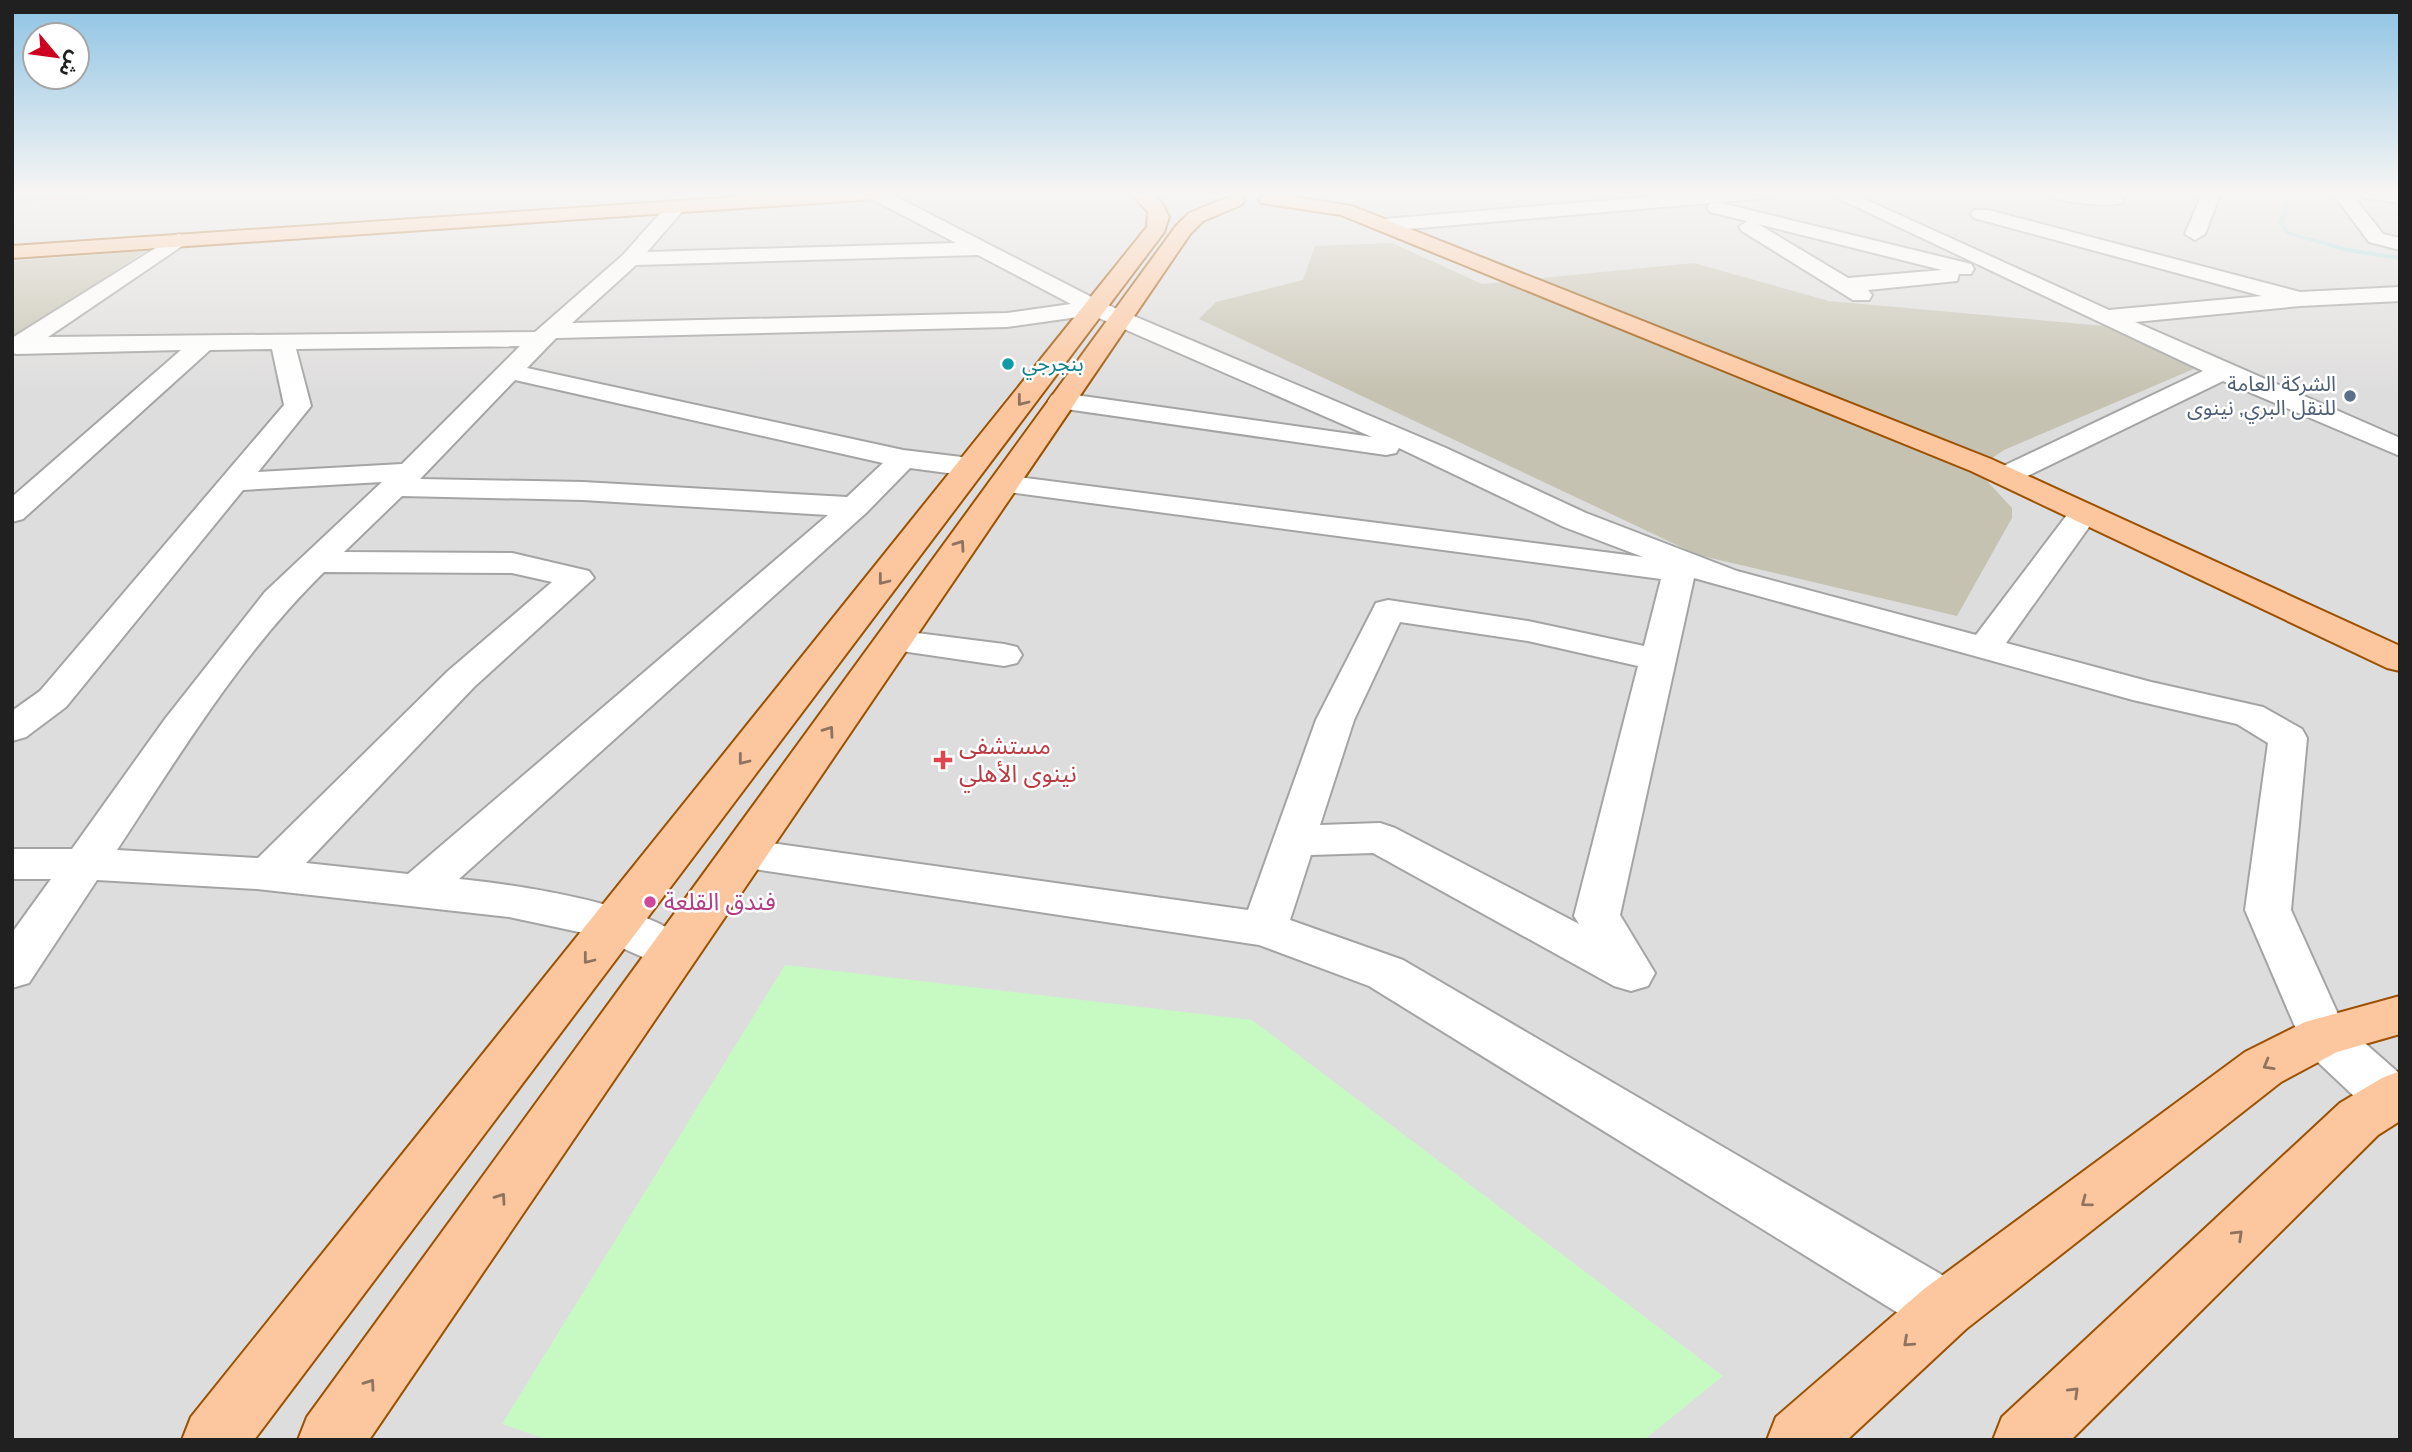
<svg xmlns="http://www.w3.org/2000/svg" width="2412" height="1452" font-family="Mulish,'Noto Sans Arabic',sans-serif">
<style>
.residential{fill:#dedddd}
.construction{fill:#c5c2b1}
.park{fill:#c7fac3}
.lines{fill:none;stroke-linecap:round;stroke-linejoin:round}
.stream{fill:#a6dade;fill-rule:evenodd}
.minor-casing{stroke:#a4a4a4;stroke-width:4}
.major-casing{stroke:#9b5100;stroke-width:4}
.path{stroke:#fb6c73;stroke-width:2.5;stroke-dasharray:2 2;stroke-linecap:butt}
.minor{fill:#fff;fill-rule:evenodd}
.major{fill:#fcc69f;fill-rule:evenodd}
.oneway{stroke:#8e7360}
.culture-dot{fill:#0f9aa8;stroke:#fff;stroke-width:2.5}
.service-dot{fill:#5c6f8a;stroke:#fff;stroke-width:2.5}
.health-dot{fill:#e0444e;stroke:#fff;stroke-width:2.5}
.hotel-dot{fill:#d1479c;stroke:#fff;stroke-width:2.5}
.labels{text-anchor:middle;stroke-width:5;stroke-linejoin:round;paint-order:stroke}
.far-culture-label{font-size:21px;fill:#0d838f;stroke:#fff;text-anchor:start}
.far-service-label{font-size:21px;fill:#4e5e75;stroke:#fff;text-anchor:end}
.health-label{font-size:24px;fill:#be3a42;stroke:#fff;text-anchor:start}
.hotel-label{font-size:24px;fill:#b23c85;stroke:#fff;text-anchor:start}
</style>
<rect width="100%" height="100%" fill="#f0ebe6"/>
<rect class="residential" x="12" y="192" width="2388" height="1248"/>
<g class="construction">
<polygon points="1392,243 1482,284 1694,263 1829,301 2127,328 2203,365 2004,450 1976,469 2012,508 2012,518 1957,616 1698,555 1199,319 1216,302 1303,280 1315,246"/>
<polygon points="145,251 12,340 12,261"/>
</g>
<g class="park">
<polygon points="1152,192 1293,192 1223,198"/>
<polygon points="785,965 1252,1020 1723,1376 1644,1440 548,1440 502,1424"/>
</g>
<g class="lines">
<polygon class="stream" points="2289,198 2292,200 2284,223 2290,232 2348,248 2400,256 2400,260 2347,252 2286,234 2278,223 2286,200"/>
<defs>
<g id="minor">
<path d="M 867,192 L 887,192 L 1103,303 L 1446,448 L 1586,513 L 1737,571 L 1976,635 L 2073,507 L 2084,504 L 2095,507 L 2099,513 L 2006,643 L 2151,682 L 2263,707 L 2302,729 L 2307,738 L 2291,910 L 2342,1023 L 2400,1074 L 2400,1118 L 2392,1121 L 2373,1114 L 2305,1050 L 2245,910 L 2268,743 L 2237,724 L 2133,700 L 1694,578 L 1620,915 L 1655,973 L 1648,986 L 1631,991 L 1614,986 L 1373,853 L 1311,855 L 1290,920 L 1403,960 L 1966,1289 L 1975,1309 L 1966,1329 L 1945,1338 L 1924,1329 L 1369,986 L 1259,945 L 727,865 L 720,854 L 727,843 L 742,839 L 1248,910 L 1316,720 L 1376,603 L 1388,600 L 1528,621 L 1644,646 L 1661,579 L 993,490 L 988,484 L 993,478 L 1003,475 L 1643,557 L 1564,527 L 1399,448 L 1396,453 L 1386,455 L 1052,407 L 1048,401 L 1052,395 L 1061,393 L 1372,437 L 1092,315 L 1007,327 L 556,338 L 527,368 L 903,450 L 970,458 L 980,461 L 984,467 L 980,473 L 970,476 L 910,468 L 866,513 L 459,879 C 511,884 671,906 697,953 L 691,965 L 674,971 L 593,935 L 509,917 L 257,889 L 97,880 L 29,983 L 12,988 L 12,933 L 51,879 L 12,879 L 12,849 L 72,849 L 165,719 L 265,592 L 382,482 L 243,490 L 66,707 L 26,737 L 12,741 L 12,711 L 40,691 L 284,405 L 272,349 L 210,350 L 23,519 L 12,522 L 12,497 L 181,350 L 17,354 L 12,353 L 12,338 L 178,234 L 185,236 L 188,240 L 185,244 L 48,337 L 535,332 L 623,255 L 669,203 L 676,201 L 686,207 L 647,252 L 956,243 L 868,197 ZM 978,255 L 1071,304 L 1007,313 L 572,323 L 636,265 ZM 520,346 L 402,464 L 258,472 L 311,406 L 296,349 ZM 515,380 L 883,463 L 847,497 L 583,482 L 420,479 ZM 402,496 L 583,500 L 828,515 L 408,874 L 306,863 L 474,687 L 594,578 L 589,571 L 512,553 L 344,552 ZM 324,572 L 512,573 L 552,582 L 448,671 L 258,858 L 117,850 C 180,754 242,652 324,572 ZM 1400,622 L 1528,641 L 1638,666 L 1574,916 L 1579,924 L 1395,828 L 1380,823 L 1320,825 L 1354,720 Z"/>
<polygon points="1704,192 1775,192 1766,198 1385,231 1375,225 1385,219"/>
<polygon points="1825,192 1849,192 2109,310 2262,296 1974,218 1971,214 1974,210 1988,210 2300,292 2400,287 2400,301 2300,306 2135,322 2400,438 2400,456 2223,381 2015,482 2005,485 1995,482 1990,476 1995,470 2203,371"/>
<path d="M 2041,192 L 2088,192 L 2121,197 L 2124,201 C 2116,210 2049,201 2041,192 Z"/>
<polygon points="2203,192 2221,192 2205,234 2195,240 2185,234"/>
<polygon points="2332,192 2350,192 2383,234 2400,238 2400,250 2369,242"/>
<polygon points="2356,192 2400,192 2400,203 2365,198"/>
<path d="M 1717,202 L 1971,264 L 1974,269 L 1971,274 L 1959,274 L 1957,281 L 1868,290 L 1872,295 L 1869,300 L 1853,300 L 1742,231 L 1739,227 L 1747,221 L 1710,212 L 1707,208 L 1710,204 ZM 1758,224 L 1942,270 L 1848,278 Z"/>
<polygon points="893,630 1004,644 1017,647 1022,655 1017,663 1004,666 881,648 875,641 881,634"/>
</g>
<g id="major">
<polygon points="812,192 899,192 890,198 12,258 12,246"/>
<polygon points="1130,192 1149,192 1162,203 1169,217 1164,232 254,1440 182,1440 191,1417 1147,227 1148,212"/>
<polygon points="1268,193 1352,206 1991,459 2400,646 2400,671 2387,668 1971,471 1341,215 1261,203 1259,199"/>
<polygon points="1234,195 1241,197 1244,201 1241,205 1203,221 1190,234 369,1440 298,1440 307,1417 1176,226 1189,213"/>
<polygon points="2400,996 2400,1034 2337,1052 2281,1082 1966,1329 1847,1440 1767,1440 1776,1417 1924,1289 2245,1052 2305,1022"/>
<polygon points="2400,1071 2400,1121 2378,1135 2071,1440 1993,1440 2002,1417 2340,1103 2382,1078"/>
</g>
</defs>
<use href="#minor" class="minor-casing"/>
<use href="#major" class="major-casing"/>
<polyline class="path" points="12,201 162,192"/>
<use href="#minor" class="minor"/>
<use href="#major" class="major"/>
</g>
<defs><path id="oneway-chevron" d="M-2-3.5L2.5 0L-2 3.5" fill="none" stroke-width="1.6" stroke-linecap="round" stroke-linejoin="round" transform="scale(1.75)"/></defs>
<g class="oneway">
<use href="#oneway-chevron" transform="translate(1022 401) rotate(128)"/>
<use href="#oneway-chevron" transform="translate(960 545) rotate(-55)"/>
<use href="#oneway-chevron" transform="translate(883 580) rotate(128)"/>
<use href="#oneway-chevron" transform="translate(829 731) rotate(-55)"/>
<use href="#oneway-chevron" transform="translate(743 760) rotate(128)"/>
<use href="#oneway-chevron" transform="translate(588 959) rotate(128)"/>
<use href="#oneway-chevron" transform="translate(2268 1065) rotate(150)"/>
<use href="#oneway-chevron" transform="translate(501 1198) rotate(-55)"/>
<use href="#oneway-chevron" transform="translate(2086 1202) rotate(143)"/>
<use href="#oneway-chevron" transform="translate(2238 1235) rotate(-44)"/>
<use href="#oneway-chevron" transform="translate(1908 1342) rotate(138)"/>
<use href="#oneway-chevron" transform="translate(370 1384) rotate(-55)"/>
<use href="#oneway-chevron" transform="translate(2074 1392) rotate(-44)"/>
</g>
<linearGradient id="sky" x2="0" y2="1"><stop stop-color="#8dc3e4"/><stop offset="0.49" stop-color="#f8f6f4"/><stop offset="1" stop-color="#f8f6f4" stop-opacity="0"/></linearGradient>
<rect width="2412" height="395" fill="url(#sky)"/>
<circle class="culture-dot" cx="1008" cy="364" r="7"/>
<circle class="service-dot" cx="2350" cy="396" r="7"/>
<path class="health-dot" d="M939.5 749.5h7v7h7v7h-7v7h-7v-7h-7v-7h7z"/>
<circle class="hotel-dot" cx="650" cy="902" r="7"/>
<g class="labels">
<g class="far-culture-label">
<text x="1022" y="371">بنجرجي</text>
</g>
<g class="far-service-label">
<text x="2336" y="391">الشركة العامة<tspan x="2336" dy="24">للنقل البري, نينوى</tspan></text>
</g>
<g class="health-label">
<text x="959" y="754">مستشفى<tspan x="959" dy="28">نينوى الأهلي</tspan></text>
</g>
<g class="hotel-label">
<text x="664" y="910">فندق القلعة</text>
</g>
</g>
<rect width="2412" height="1452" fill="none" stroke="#202020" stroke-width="28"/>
<g transform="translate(56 56) rotate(119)"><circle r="33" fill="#ffffff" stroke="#a6a6a6" stroke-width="2"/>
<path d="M0-5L12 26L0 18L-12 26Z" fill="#cf001f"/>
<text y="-10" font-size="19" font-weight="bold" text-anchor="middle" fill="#202020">ش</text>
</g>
</svg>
